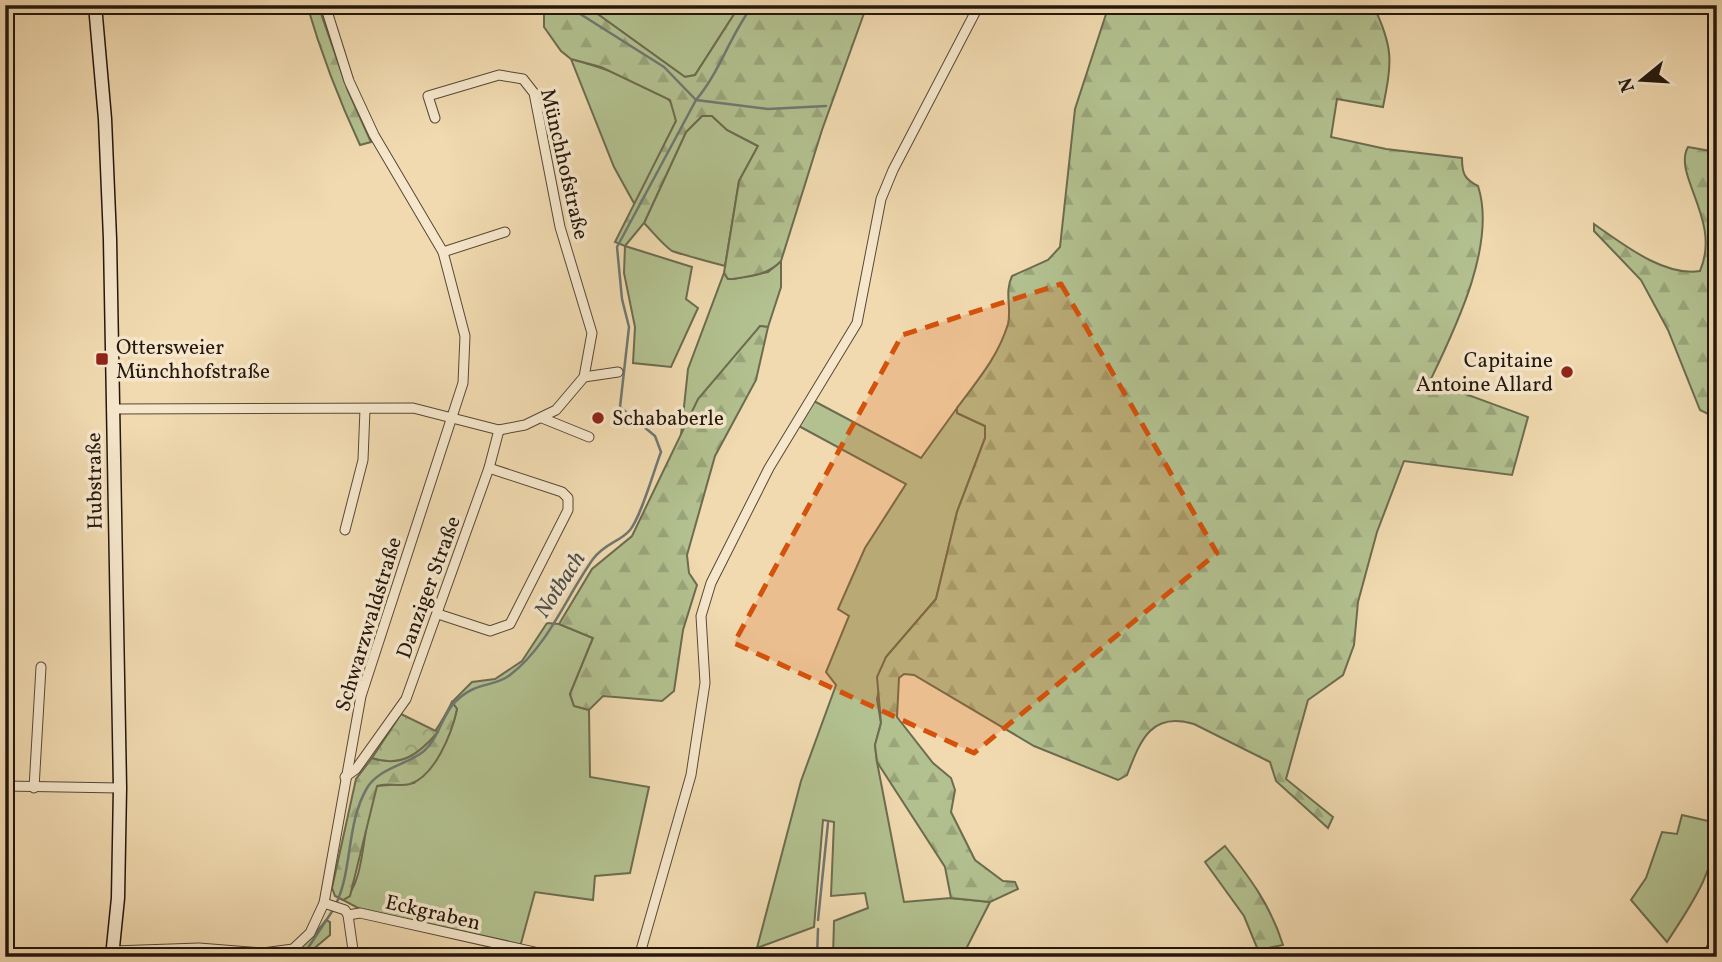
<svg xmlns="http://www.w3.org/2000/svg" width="1722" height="962" font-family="Vollkorn,serif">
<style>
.grass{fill:#b3c190;stroke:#6c6c4f;stroke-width:2}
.forest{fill:url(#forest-firs);stroke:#6c6c4f;stroke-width:2}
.park{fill:url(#park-crowns);stroke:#6c6c4f;stroke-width:2}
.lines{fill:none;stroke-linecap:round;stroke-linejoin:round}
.stream{stroke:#6e7873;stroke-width:2.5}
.minor-casing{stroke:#574836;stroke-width:11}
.secondary-casing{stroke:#24170e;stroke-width:15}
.minor{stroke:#f6e7cc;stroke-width:9}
.secondary{stroke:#f6e7cc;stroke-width:12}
.marked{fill:#d4520c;fill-opacity:0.2;stroke:#d4520c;stroke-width:5;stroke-dasharray:14 9;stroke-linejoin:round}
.poi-dot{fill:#8f2418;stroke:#f6e7cc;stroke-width:2.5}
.labels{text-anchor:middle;stroke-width:7;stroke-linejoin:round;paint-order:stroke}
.street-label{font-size:21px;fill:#24170e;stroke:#f6e7cc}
.poi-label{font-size:21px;fill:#24170e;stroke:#f6e7cc;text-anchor:start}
.water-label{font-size:23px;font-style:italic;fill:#4f4f49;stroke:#f6e7cc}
</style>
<defs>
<pattern id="forest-firs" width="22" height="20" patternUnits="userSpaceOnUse" patternTransform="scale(1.75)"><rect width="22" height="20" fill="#b3c190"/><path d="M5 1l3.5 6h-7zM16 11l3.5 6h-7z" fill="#9aa57b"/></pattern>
<pattern id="park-crowns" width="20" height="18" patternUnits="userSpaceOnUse" patternTransform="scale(1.75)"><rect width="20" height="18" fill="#b3c190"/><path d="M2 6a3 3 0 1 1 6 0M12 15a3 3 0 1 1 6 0" fill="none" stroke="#9aa57b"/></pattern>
</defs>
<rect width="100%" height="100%" fill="#f1dab0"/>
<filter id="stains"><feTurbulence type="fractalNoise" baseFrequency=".00286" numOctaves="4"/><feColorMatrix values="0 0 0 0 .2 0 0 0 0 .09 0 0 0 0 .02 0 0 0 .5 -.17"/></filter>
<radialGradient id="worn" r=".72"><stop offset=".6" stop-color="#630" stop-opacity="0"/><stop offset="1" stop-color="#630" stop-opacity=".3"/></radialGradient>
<g class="grass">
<polygon points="585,5 740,5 695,75 685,77"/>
<path d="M 571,59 C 594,65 653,84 669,100 C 674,105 675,115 676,121 L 635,205 L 614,167 Z"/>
<path d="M 702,116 L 712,116 L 727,130 L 758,146 L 739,181 L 725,266 C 717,264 677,253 672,251 C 662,244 653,232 644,223 L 686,132 Z"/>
<polygon points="625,246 692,267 686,299 698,308 671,367 633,363 635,327 624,273"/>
<polygon points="781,261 781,287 768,327 760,326 681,435 688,369 724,273 728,279 733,279 768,272"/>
<polygon points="812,400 921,458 957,408 957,413 985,426 985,438 957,512 936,599 886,657 877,699 881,723 875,745 877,762 904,902 951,898 990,902 962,957 833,957 834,921 868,908 865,893 831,896 834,822 823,820 814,927 757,948 801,781 836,685 826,672 849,616 838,609 865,548 906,484 797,425"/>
<path d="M 547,623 L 559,624 L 593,638 L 570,694 L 574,706 L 589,710 L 590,777 L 649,787 L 630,873 L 595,876 L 593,900 L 535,892 L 520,947 L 358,908 L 343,900 C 367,885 362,813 377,786 L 414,783 C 433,760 451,739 457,709 L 452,702 L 472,682 L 495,679 L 522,661 Z"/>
<path d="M 1682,815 L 1717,823 C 1717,869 1691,905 1667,942 L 1631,900 L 1646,878 L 1662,832 L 1677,834 Z"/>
</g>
<g class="forest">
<path d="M 307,5 L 318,5 L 348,91 L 371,142 L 360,145 C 339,100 321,53 307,5 Z"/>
<path d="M 544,5 L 585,5 L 685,77 L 695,75 L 740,5 L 867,5 L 822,130 L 781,261 C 768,275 751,276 733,279 L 728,279 L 724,273 L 739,181 L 758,146 L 727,130 L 712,116 L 702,116 L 686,132 L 644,223 L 625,246 L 615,242 L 676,121 L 670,100 L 601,67 L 571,59 L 561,51 L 544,27 Z"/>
<path d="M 1109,5 L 1373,5 C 1394,48 1392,62 1383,107 L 1337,99 L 1331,137 L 1386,149 L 1462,158 C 1462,173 1464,179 1478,186 C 1497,244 1455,329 1430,381 L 1528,417 L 1512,475 L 1404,461 L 1377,532 L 1358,602 L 1354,645 L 1343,675 L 1308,700 L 1286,779 L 1333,817 L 1328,828 L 1276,781 L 1270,762 L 1194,724 C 1150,711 1140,742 1127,775 L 1118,780 L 1034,746 L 914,675 L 904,674 L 899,678 L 897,717 L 933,763 L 951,778 L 955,790 L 951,812 L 975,860 L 1003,881 L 1015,882 L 1018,889 L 990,902 L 951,898 L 945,867 L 877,762 L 875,745 L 881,723 L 877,677 L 886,657 L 936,599 L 957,512 L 985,438 L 985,426 L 957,413 L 957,408 C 977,381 998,357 1008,324 C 1012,307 1004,293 1012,276 L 1048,260 L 1060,247 L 1075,109 Z"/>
<path d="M 1688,147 L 1717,152 L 1717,412 L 1708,414 L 1700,410 L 1668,330 L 1641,280 L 1594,231 L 1594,224 C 1623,244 1664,277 1700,271 C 1722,220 1672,175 1688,147 Z"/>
<polygon points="760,326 768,327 756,380 715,456 687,555 689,573 697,585 683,630 674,691 662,701 603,696 589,710 574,706 570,694 593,638 559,624 592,569 632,536 698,399"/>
<path d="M 452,702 L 457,709 C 452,733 435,776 410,784 C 399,787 387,782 377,786 L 350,896 L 343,900 L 335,896 L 332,888 L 356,779 L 372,758 C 413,772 436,734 452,702 Z"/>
<path d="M 1225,846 C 1250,878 1271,906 1283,945 L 1258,950 L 1244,916 L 1205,862 Z"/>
<path d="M 326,920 L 330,922 L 330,935 L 304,957 L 261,957 C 297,954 304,948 326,920 Z"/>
</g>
<path class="park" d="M 401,714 L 438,732 C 419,754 401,768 372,758 Z"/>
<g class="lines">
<g class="stream">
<polyline points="566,5 664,67 696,100"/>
<polyline points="696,100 768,109 826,106"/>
<path d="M 336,904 C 353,868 346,824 367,788 C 379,768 407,765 424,751 C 439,738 442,715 455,702 C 477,680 494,688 510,675 C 548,646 566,597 593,559 C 605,543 620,542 630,530 C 641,517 654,470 661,452 L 655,436 L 620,407 L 629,327 L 622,299 L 617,247 L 696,100 C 720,72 730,35 753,5"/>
<polyline points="818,920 828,823"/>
<polyline points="302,957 333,910"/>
<polyline points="817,957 818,929"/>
</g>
<defs>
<g id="minor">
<polyline points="443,252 505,232"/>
<polyline points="584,377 618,372"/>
<polyline points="112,409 413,408 499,430 525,425 556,410 584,377 592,333 560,227 534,93 523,79 499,75 428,96 435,118"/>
<polyline points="542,418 589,437"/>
<polyline points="345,530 363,460 365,409"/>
<polyline points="438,614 490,631 510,624 568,510 568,498 562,492 489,468"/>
<polyline points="345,777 356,769 406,699 489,468 499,430"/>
<polyline points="5,786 120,788"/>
<polyline points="34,788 41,667"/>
<polyline points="324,903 345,910 348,915 354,957"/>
<polyline points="348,915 360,913 557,957"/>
<polyline points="113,951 199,948 263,953 293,949 310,933 324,903 361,696 463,383 465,336 443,252 374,135 349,81 325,5"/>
<polyline points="639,957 691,775 705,683 701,616 711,583 769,468 857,323 881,199 893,170 979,5"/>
</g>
<g id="secondary">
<polyline points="95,5 105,119 110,239 120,788 118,898 112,957"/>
<polyline points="1710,957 1717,940"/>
</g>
</defs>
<use href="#minor" class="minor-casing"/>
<use href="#secondary" class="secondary-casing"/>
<use href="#minor" class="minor"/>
<use href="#secondary" class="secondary"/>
</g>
<path class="marked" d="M 1061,284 L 1217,553 L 974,753 L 734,643 L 902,335 Z"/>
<g class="poi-dot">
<rect x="95" y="352" width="14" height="14" rx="3.5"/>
<circle cx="1567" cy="372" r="7"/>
<circle cx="598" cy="418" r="7"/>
</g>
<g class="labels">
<g class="street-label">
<text transform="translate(565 164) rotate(77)" y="7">Münchhofstraße</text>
<text transform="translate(94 481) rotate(-91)" y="7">Hubstraße</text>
<text transform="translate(428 587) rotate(-70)" y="7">Danziger Straße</text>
<text transform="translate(368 624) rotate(-73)" y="7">Schwarzwaldstraße</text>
<text transform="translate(433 912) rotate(13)" y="7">Eckgraben</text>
</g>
<g class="poi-label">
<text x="116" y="354">Ottersweier<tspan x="116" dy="24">Münchhofstraße</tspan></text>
<text x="1553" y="367" text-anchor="end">Capitaine<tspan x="1553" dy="24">Antoine Allard</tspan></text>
<text x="612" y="425">Schababerle</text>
</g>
<g class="water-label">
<text transform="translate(559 584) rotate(-57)" y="8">Notbach</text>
</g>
</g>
<rect width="1722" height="962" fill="none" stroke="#f1dab0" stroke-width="28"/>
<rect x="7" y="7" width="1708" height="948" fill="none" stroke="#24170e" stroke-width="3.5"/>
<rect x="14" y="14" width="1694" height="934" fill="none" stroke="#24170e" stroke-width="2"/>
<g transform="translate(1642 80) rotate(252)" stroke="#f6e7cc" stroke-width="5" paint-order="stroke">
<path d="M0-5L12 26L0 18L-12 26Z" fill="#24170e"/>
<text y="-10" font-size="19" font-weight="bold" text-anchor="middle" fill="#24170e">N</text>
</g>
<rect width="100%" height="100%" filter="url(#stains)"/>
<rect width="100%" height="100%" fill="url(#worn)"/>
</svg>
